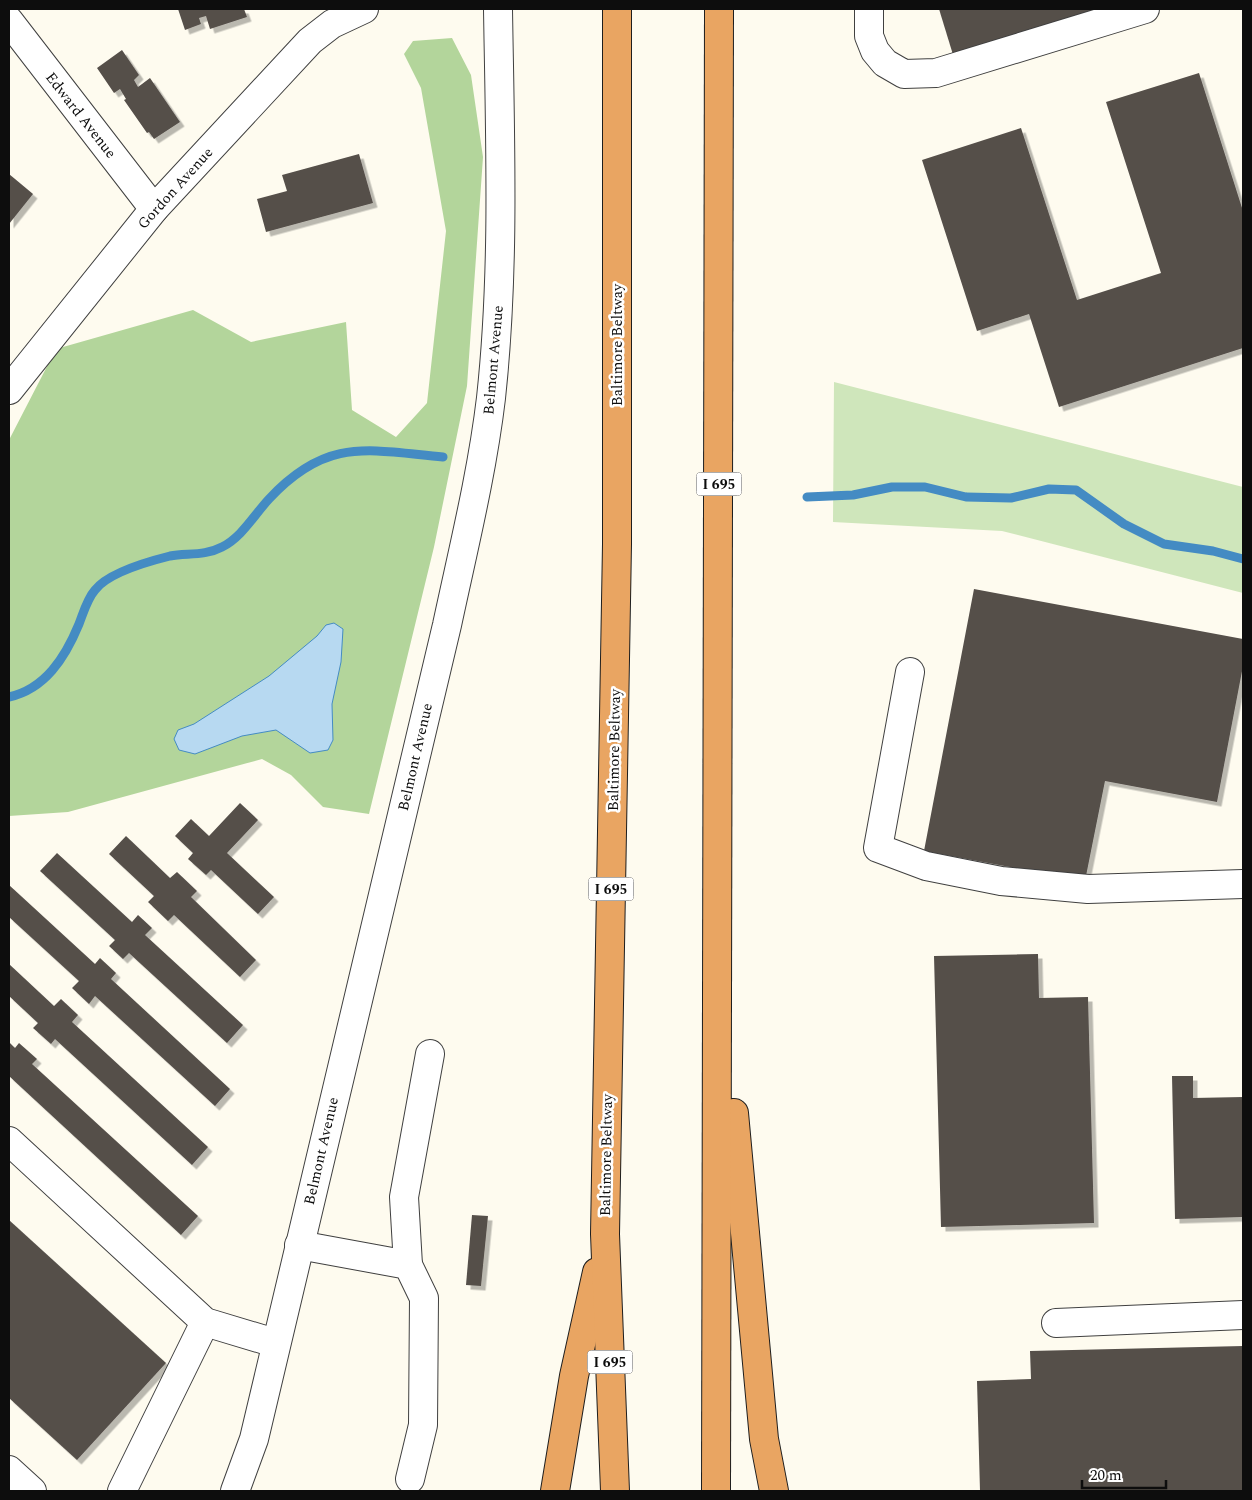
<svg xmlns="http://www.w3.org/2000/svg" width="1252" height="1500" font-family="Spectral,serif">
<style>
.green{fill:#cfe6bb}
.forest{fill:#b3d59b}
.water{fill:#b7d9f1;stroke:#448bc3}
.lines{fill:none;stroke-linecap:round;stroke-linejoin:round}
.stream{stroke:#448bc3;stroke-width:9}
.building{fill:#554f4a;filter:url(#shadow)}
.minor-casing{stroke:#404040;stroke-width:30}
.highway-casing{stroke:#1e1e1e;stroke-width:30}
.minor{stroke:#fff;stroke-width:28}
.highway{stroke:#e9a562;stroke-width:28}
.labels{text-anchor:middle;stroke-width:5;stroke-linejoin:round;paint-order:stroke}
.shield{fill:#fff;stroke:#565656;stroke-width:1}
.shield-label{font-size:14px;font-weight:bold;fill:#0d0d0d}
.street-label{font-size:15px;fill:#0d0d0d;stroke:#fff}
</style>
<defs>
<filter id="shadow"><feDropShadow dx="4.5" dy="4.5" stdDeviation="0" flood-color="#0004"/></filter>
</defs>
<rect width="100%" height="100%" fill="#fefbef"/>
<polygon class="green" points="834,382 1243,487 1243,593 1002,531 833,522"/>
<polygon class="forest" points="452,38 471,75 483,157 467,386 434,547 369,814 323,807 291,775 262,759 68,812 9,816 9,440 56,349 193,310 251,342 346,322 352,410 396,437 427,403 446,231 421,88 404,54 413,41"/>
<polygon class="water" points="334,623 343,629 341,662 332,704 333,740 328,750 310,753 276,730 242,736 195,754 179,750 174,739 178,730 194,724 269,676 317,636 326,625"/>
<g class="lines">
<g class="stream">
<polyline points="807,497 853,495 892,487 925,487 966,497 1011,498 1049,489 1076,490 1124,524 1164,544 1213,551 1243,559"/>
<path d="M 9,697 C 45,689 65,658 79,624 C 83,614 87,599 95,590 C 108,573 150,561 170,556 C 188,553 205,556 222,547 C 242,537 254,515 269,499 C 327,437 367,450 443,457"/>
</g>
</g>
<g class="building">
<polygon points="178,9 244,9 247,17 210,29 206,16 199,18 201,24 185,30"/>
<polygon points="939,9 1114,9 954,58"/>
<polygon points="122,50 139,75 134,80 138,87 150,78 180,122 154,139 149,132 147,133 124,100 126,99 120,89 114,93 97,68"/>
<polygon points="1199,73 1243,211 1243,348 1059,407 1029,314 977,331 922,160 1021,128 1077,300 1161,273 1106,102"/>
<polygon points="359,154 373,203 266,232 257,199 287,191 282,175"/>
<polygon points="9,174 33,194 9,224"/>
<polygon points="974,589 1243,639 1243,666 1217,802 1105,781 1085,881 924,851"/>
<polygon points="240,803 258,820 227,853 274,897 258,914 211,870 206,875 188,859 193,853 175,836 191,819 209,836"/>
<polygon points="126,836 170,878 177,872 197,891 191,897 256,960 240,977 174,915 168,921 148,902 154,896 109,854"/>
<polygon points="57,853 132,922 138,915 152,928 145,935 243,1025 227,1043 129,953 123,959 109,946 115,940 40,871"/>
<polygon points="9,885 95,964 100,958 116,973 111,979 230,1089 215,1106 95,996 89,1004 72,988 79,981 9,917"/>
<polygon points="1038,954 1039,998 1088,997 1094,1223 941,1227 934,956"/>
<polygon points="9,964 54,1006 61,999 78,1015 72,1022 208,1147 192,1165 55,1039 51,1044 33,1028 38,1023 9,996"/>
<polygon points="9,1042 15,1048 19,1043 37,1059 32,1064 198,1216 181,1235 9,1076"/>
<polygon points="1172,1076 1193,1076 1193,1098 1243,1097 1243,1217 1175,1219"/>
<polygon points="472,1215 488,1216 481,1286 466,1285"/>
<polygon points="9,1220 166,1363 77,1460 9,1398"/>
<polygon points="1243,1346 1243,1491 980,1491 977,1381 1031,1379 1030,1351"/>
</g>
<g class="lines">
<defs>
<g id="minor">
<polyline points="869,9 869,36 875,51 885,63 904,74 936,73 1145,9"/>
<polyline points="9,21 154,209"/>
<polyline points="9,390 154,209 310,41 332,24 364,9"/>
<polyline points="910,672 878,848 926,866 1001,881 1088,889 1243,884"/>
<polyline points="9,1141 205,1322 275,1343"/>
<polyline points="299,1245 408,1265 424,1298 423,1425 410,1479"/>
<polyline points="408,1265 404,1197 430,1054"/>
<polyline points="1056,1323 1243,1315"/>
<polyline points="9,1470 32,1491"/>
<polyline points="122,1491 205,1322"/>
<path d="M 235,1491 L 254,1439 L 447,625 C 463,550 482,474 491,398 C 505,269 500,138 498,9"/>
</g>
<g id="highway">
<polyline points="734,1113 764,1439 774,1491"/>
<polyline points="555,1491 574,1376 597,1272"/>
<polyline points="615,1491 605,1234 617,544 617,9"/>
<polyline points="716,1491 719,9"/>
</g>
</defs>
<use href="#minor" class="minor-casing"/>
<use href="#highway" class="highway-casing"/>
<use href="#minor" class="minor"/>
<use href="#highway" class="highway"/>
</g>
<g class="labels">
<g class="shield">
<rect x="696.5" y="472.5" width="45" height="23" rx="4"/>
<rect x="588.5" y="877.5" width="45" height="23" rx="4"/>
<rect x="587.5" y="1350.5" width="45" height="23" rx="4"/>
</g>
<g class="shield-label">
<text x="719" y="489">I 695</text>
<text x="611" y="894">I 695</text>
<text x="610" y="1367">I 695</text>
</g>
<g class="street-label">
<text transform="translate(81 115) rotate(52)" y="5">Edward Avenue</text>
<text transform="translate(175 188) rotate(-48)" y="5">Gordon Avenue</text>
<text transform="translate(617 345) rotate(-90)" y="5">Baltimore Beltway</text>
<text transform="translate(493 360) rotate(-85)" y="5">Belmont Avenue</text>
<text transform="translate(614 750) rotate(-89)" y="5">Baltimore Beltway</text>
<text transform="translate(415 757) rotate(-77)" y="5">Belmont Avenue</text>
<text transform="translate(321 1151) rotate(-77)" y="5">Belmont Avenue</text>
<text transform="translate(606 1155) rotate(-89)" y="5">Baltimore Beltway</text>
</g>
</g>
<rect width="1252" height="1500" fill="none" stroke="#0d0d0d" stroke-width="20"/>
<path d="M1082 1480v8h84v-8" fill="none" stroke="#0d0d0d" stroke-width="2.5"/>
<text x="1090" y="1480" font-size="15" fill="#0d0d0d" stroke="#ffffff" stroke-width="4" paint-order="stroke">20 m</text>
</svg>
